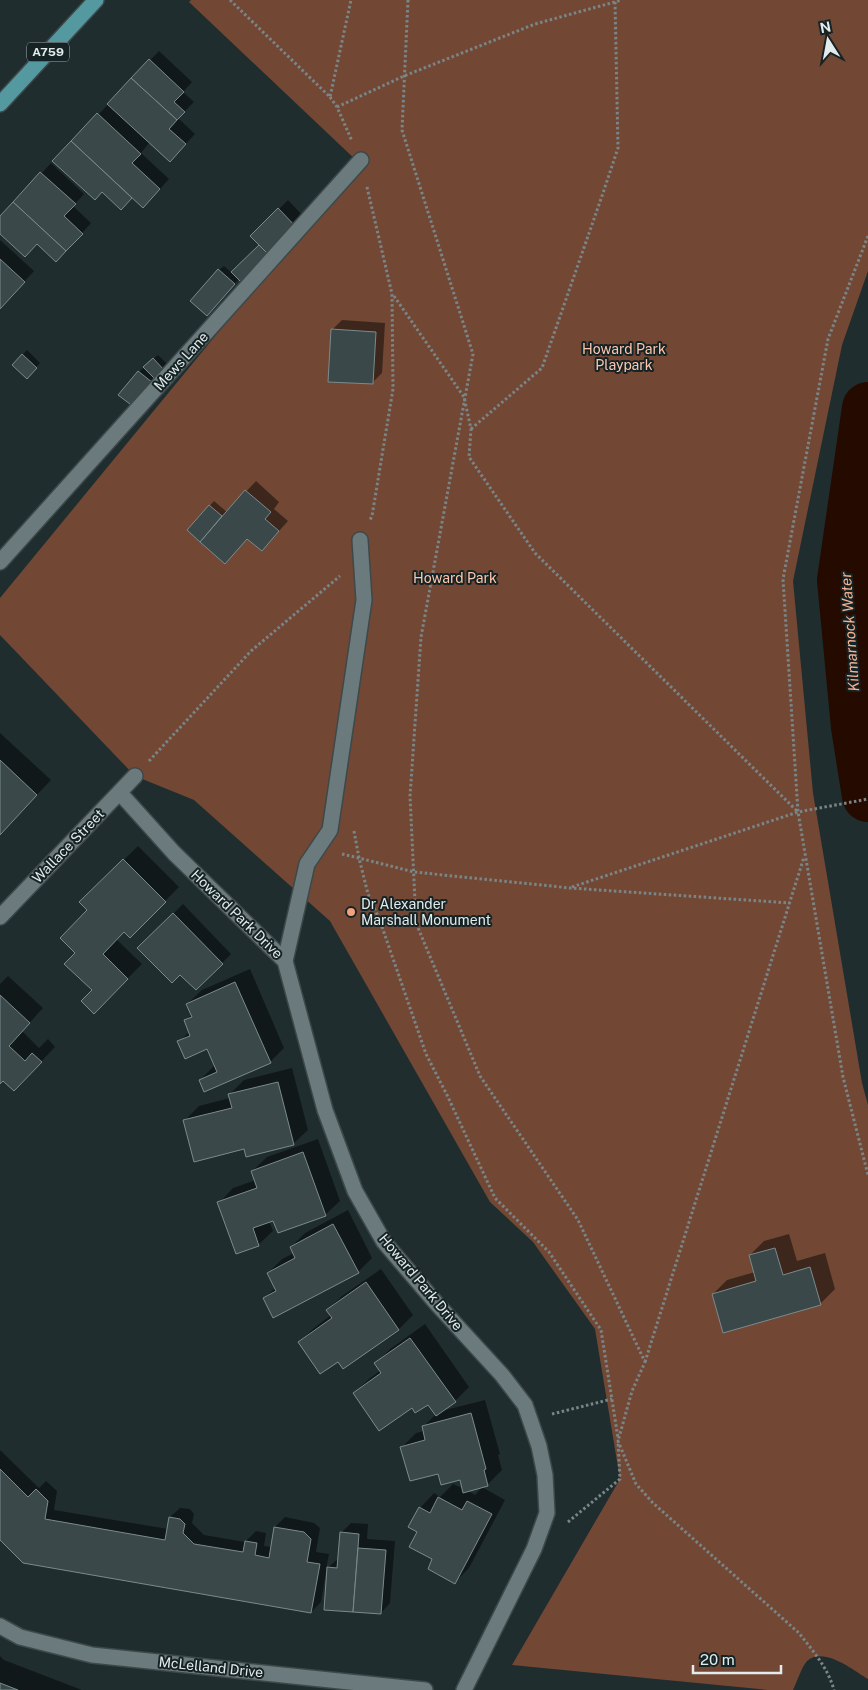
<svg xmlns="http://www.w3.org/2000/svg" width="868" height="1690" font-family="'Public Sans',sans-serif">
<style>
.green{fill:#724835}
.shadow{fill:#0007}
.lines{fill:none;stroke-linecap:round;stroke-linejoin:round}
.river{stroke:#250a00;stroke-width:52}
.building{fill:#3a484a;stroke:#7b8b8d}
.minor-casing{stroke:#3d484a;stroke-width:18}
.major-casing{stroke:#3d484a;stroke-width:18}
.path{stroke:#7a8587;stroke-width:3;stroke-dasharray:2.5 2.5;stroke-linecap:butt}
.minor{stroke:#6b7a7c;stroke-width:15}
.major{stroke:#5498a0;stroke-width:15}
.poi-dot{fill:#f1a17c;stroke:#162325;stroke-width:2}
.labels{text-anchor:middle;stroke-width:4;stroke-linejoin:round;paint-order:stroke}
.shield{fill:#162325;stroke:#a6afb0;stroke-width:1}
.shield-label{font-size:12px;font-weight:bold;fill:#e3ebec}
.park-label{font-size:14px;fill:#fdc7ae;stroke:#162325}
.street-label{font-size:14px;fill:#e3ebec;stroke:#162325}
.poi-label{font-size:14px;fill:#e3ebec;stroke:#162325;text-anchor:start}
.water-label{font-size:15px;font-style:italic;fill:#f9b392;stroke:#162325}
</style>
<rect width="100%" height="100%" fill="#202d2f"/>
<path class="green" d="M 191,0 L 868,0 L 868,271 L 842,345 L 793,581 L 813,793 L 862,1083 L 868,1105 L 868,1679 C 853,1670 824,1646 807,1661 C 801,1668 797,1682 793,1690 L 768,1690 L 512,1665 L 620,1479 L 595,1329 L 533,1242 L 490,1202 L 330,921 L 194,800 L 135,776 L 0,635 L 0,598 L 358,162 L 189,2 Z"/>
<g class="shadow">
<polygon points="159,51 192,82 183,92 194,102 178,118 195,134 179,151 150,142 141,153 169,179 153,197 133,197 121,209 102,191 54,161"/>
<polygon points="51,163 84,194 73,206 91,223 66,251 0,232 0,218"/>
<polygon points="288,200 305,218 239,279 211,309 219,270 224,266 232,273 261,245 252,236"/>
<polygon points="0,240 34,271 0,308"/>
<polygon points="342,320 385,323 382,373 372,383 332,330"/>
<polygon points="27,350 40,363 27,377 13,365"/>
<polygon points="158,355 168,365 138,401 120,395 139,372"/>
<polygon points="256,481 279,502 274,509 288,521 271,540 248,537 205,537 188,530 214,501 227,512"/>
<polygon points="0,733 51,780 0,834"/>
<polygon points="138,846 179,887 130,936 124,930 116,939 142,964 94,1012 94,990 76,953 89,910 81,902"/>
<polygon points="183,904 231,954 196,989 181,973 139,948"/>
<polygon points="250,969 284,1048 270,1062 200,1080 214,1066 208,1047 179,1042 190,1031 185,1021 192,1014 187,1004 202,990"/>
<polygon points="8,976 43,1008 22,1031 39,1048 48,1039 55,1047 28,1075 3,1079 0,1083 0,984"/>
<polygon points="292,1068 308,1130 293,1144 245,1147 184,1121 199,1106 230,1098 229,1095 244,1080"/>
<polygon points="318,1139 340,1201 325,1215 274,1219 269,1221 273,1231 258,1245 219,1203 233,1188 256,1180 252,1171 267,1157"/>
<polygon points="348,1210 372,1258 358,1272 265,1298 276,1287 268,1273 282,1259 294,1253 291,1247 305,1233"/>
<polygon points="789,1234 797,1261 825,1253 835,1289 820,1304 713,1294 727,1280 755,1272 750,1255 764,1241"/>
<polygon points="381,1269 413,1315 399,1329 339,1360 299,1342 314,1328 331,1315 327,1310 342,1296"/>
<polygon points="425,1324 469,1387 455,1401 441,1411 485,1400 500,1454 498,1455 502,1470 487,1485 467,1490 475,1495 482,1487 505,1500 469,1568 455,1582 434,1559 419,1531 420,1508 434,1493 440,1497 453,1484 464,1489 461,1478 439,1472 402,1447 416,1433 424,1431 423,1427 436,1414 428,1403 412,1406 354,1393 369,1379 381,1370 376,1363 390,1349"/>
<polygon points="0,1450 39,1488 46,1481 57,1491 54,1510 168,1529 170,1517 180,1508 190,1509 194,1514 192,1523 204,1535 245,1542 256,1531 266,1533 264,1546 272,1547 275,1527 285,1517 314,1523 320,1528 316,1552 329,1554 326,1569 339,1558 341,1533 351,1523 368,1524 367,1539 395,1541 390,1603 381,1613 325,1609 328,1572 326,1572 321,1602 311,1612 0,1539"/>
<polygon points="0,1656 4,1660 82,1690 0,1690"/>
</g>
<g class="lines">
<polyline class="river" points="868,408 843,580 857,727 868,796"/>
</g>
<g class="building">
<polygon points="149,59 184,92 174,102 185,112 177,120 131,78"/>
<polygon points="131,78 177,120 169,129 186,144 170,162 107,104"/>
<polygon points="97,113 141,154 132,163 160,189 143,208 71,141"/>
<polygon points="71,141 132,198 121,210 102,192 95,200 52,161"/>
<polygon points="40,172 76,204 64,216 83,234 66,251 13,202"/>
<polygon points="13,202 66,251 56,262 37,244 25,257 0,234 0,216"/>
<polygon points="278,208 297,228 269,255 250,236"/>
<polygon points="259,245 269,255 241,282 231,272"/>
<polygon points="0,259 25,282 0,309"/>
<polygon points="218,269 235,284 207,316 190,301"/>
<polygon points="331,329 376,332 373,384 328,382"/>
<polygon points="22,354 37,368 27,379 12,365"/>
<polygon points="153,358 164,370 155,379 143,367"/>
<polygon points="138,371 153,383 134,407 118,395"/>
<polygon points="245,490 271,512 265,519 279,531 262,551 247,539 225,564 200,542"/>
<polygon points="209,505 222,516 200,542 187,530"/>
<polygon points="0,760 37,795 0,835"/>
<polygon points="123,859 166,902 130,938 124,932 103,954 128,979 94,1014 81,1001 92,990 64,964 75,953 60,938 87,910 79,902"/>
<polygon points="173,913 223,964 196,990 180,975 172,983 137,948"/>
<polygon points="235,982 271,1063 204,1092 199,1080 217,1072 207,1049 185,1059 177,1041 190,1036 184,1020 192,1017 186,1004"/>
<polygon points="0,995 30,1023 9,1046 25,1061 32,1053 42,1062 14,1091 3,1081 0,1084"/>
<polygon points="278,1082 294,1145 246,1157 244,1149 194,1162 183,1120 232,1108 228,1094"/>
<polygon points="303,1152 326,1216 278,1233 273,1221 253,1228 259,1246 236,1254 217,1202 257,1188 251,1171"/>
<polygon points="333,1224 359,1273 273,1318 263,1298 276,1291 267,1273 295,1258 290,1247"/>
<polygon points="775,1248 783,1275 810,1267 821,1305 723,1333 712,1294 756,1281 749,1255"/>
<polygon points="366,1282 399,1330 343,1369 338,1362 320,1374 298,1342 332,1318 326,1310"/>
<polygon points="410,1338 456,1402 436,1416 428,1405 415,1413 412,1408 379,1431 353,1393 381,1373 374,1363"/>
<polygon points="471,1413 486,1469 484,1470 488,1486 463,1493 460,1480 441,1485 438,1474 410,1481 400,1447 425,1440 422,1426"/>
<polygon points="0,1469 28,1497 36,1489 48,1501 45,1519 165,1540 169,1517 180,1519 185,1524 183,1533 194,1544 243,1552 245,1541 257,1543 255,1555 269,1558 274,1527 304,1532 311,1539 307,1562 320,1564 311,1613 23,1563 0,1540"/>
<polygon points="438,1497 462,1510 467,1501 492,1514 455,1584 428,1569 432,1559 409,1547 417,1532 408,1527 419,1507 430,1513"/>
<polygon points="340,1532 359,1534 353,1612 324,1610 327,1567 337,1568"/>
<polygon points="358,1548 386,1550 381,1614 353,1612"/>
<polygon points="0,1683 18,1690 0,1690"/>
</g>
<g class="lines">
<defs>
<g id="minor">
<polyline points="0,562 361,160"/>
<polyline points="120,793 174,853 285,961 325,1110 355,1191 384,1242 436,1303 502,1375 525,1405 539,1446 545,1475 547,1513 534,1549 464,1690"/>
<polyline points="0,917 135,776"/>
<polyline points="285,961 307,864 330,830 364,600 360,540"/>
<polyline points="0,1626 20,1637 92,1655 425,1690"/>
</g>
<polyline id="major" points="0,104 96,0"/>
</defs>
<use href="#minor" class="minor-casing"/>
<use href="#major" class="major-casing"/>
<g class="path">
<polyline points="230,0 330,97 351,0"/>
<polyline points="408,0 402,130 473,354 421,637 410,796 416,923 480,1076 578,1220 645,1362 632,1391 618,1441"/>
<polyline points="330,97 337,107 352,141"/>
<polyline points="337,107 404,76 535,24 622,0"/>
<polyline points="367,187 392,294 393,389 372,516 370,520"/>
<polyline points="868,236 828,339 783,579 798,812 843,1077 868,1175"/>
<polyline points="394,296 464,397 471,429 469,457 535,553 797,811"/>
<polyline points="471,429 542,368 602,196 618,148 615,0"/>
<polyline points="149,761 251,651 340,576"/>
<polyline points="354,831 359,858 414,872 570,888 790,903"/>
<polyline points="342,854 359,858 368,894 380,921 426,1054 447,1095 495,1198 549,1252 601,1330 618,1438"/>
<polyline points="572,887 798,812 868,799"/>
<polyline points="645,1362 804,857"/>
<polyline points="552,1414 612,1399"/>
<path d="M 568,1522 L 620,1479 L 618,1441 L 636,1484 L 653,1503 L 799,1633 C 813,1651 828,1668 834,1690"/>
</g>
<use href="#minor" class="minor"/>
<use href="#major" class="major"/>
</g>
<circle class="poi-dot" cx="351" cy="912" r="5"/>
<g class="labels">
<rect class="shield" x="27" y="42.5" width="42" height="19" rx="4"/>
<g class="shield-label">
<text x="48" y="56">A759</text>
</g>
<g class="park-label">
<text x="624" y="354">Howard Park<tspan x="624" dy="16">Playpark</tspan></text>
<text x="455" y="583">Howard Park</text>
</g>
<g class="street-label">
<text transform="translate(181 361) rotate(-48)" y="5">Mews Lane</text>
<text transform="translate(68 846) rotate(-46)" y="5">Wallace Street</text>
<text transform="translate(237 914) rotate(44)" y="5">Howard Park Drive</text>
<text transform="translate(421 1282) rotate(50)" y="5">Howard Park Drive</text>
<text transform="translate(211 1667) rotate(6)" y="5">McLelland Drive</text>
</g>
<g class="poi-label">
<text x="361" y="909">Dr Alexander<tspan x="361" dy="16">Marshall Monument</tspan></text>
</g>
<g class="water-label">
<text transform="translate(850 632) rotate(-94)" y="5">Kilmarnock Water</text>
</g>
</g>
<g transform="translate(828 40) rotate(349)" stroke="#162325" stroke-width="4" paint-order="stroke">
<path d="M0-4L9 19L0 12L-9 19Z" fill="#e3ebec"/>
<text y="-8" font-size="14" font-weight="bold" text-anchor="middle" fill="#e3ebec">N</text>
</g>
<path d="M693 1665v8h88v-8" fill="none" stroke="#e3ebec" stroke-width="2.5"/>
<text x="700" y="1665" font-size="15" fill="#e3ebec" stroke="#162325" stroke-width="4" paint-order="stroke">20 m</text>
</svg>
